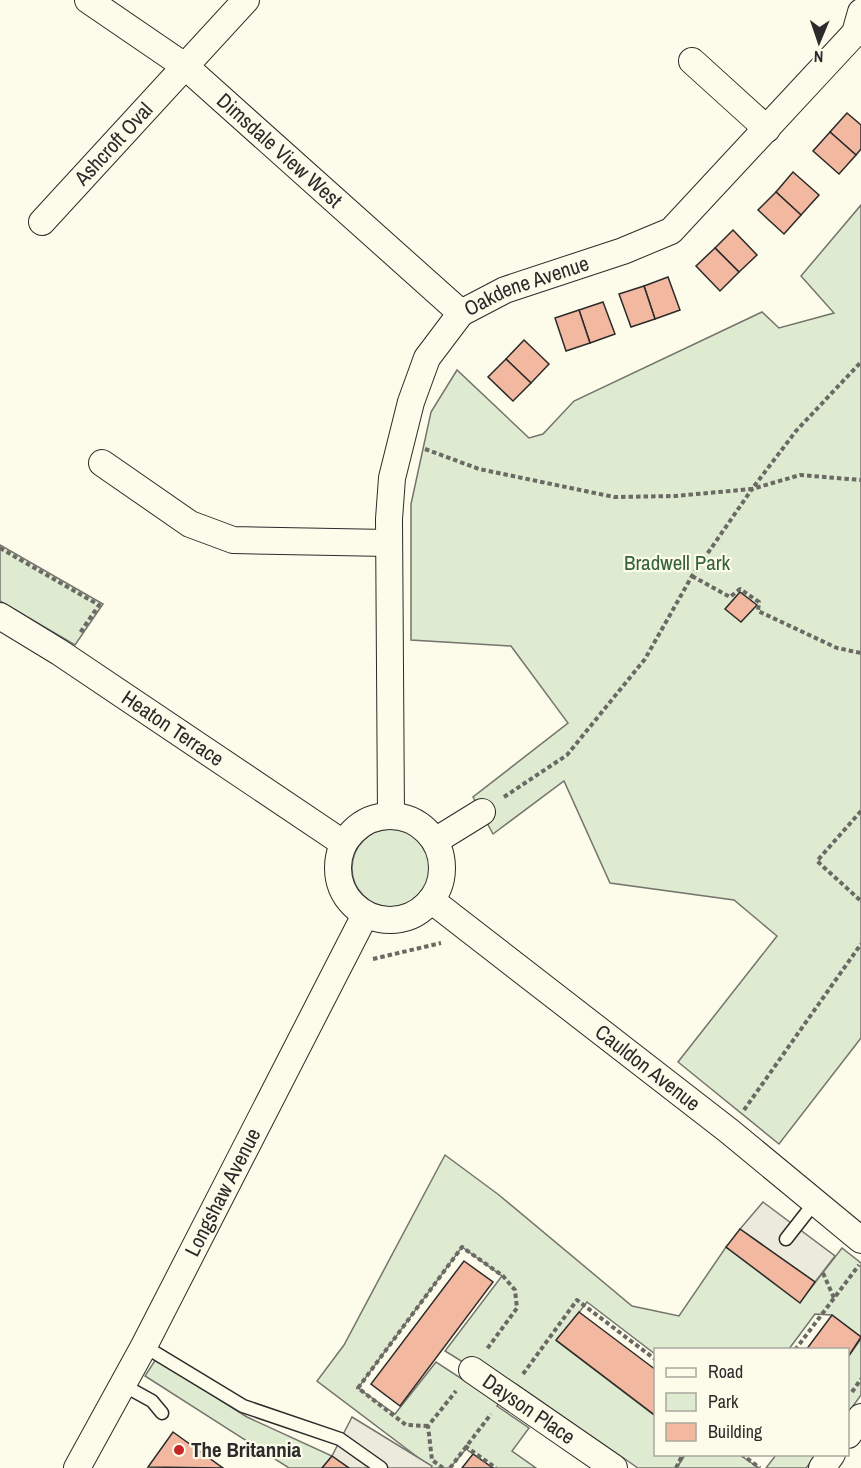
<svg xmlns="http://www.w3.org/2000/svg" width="861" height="1468" font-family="'Archivo Narrow',sans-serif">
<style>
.green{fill:#deebd1;stroke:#74746e;stroke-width:1.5}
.parking{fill:#eceadb;stroke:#74746e;stroke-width:1.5}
.building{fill:#f2b8a0;stroke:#2b2b2b;stroke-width:1.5}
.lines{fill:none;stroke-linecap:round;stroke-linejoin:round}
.service-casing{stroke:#2b2b2b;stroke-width:15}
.minor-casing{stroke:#2b2b2b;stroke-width:28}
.path{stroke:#6a6964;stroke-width:4;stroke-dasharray:4.5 3;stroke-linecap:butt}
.service{stroke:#fdfbea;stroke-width:12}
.minor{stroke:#fdfbea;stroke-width:26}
.poi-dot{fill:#c62828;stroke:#fdfbea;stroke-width:2}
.labels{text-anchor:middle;stroke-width:4.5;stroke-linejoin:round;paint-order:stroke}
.street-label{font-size:21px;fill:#2b2b2b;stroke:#fdfbea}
.park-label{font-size:21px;fill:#34623c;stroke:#fdfbea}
.poi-label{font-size:21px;font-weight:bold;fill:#2b2b2b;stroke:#fdfbea;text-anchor:start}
</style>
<rect width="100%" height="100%" fill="#fdfbea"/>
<g class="green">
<polygon points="861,205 861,1038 779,1144 678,1062 777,936 734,900 610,883 564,781 493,834 473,797 568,723 511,646 411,640 411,504 431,412 457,370 529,438 543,434 574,401 762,312 779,328 834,313 801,276"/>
<polygon points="0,545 103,604 75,645 0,601"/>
<circle cx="391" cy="868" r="39"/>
<polygon points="445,1155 499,1195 632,1306 679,1316 726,1247 800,1302 842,1248 861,1263 861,1337 832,1315 815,1314 789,1349 656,1350 655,1354 587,1302 557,1341 655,1416 656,1454 683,1455 678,1466 685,1455 740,1455 759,1468 638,1468 516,1384 510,1391 445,1351 502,1276 462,1247 358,1388 395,1414 436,1362 499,1403 497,1406 529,1428 512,1451 536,1468 492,1468 466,1449 450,1468 432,1468 317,1381 344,1345"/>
<polygon points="861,1339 861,1395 848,1413 848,1357"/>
<polygon points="156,1359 247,1417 332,1456 322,1468 289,1468 145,1376"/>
<polygon points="776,1455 817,1455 806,1468 766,1468"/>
</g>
<g class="parking">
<polygon points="763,1202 835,1256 815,1282 740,1229"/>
<polygon points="352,1417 432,1466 431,1468 349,1468 332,1456"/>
</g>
<g class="building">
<polygon points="847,113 861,125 861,149 856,155 830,132"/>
<polygon points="830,132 856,155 839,174 813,151"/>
<polygon points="793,172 819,195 801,215 776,192"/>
<polygon points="776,192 801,215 784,234 758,210"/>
<polygon points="733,230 757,255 739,272 715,248"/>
<polygon points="715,248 739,272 720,291 696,266"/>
<polygon points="668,277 680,310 655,319 644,286"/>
<polygon points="644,286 655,319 631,327 619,294"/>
<polygon points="603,302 615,334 590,343 579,310"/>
<polygon points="579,310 590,343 566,351 555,318"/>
<polygon points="524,340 549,364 531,383 506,359"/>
<polygon points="506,359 531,383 513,401 488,377"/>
<polygon points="740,592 757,605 741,622 725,609"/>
<polygon points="740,1229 815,1282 800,1303 726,1247"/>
<polygon points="464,1261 493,1282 400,1406 371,1384"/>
<polygon points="579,1312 656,1370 656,1416 556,1340"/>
<polygon points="832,1315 861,1337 848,1357 848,1350 806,1350"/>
<polygon points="173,1432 223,1468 148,1467"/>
<polygon points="473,1454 493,1468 462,1468"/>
<polygon points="332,1456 349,1468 322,1468"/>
</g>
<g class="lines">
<defs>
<g id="service">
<polyline points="786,1239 815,1202"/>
<polyline points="144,1346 243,1406 340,1439 381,1468"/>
<polyline points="123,1385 152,1401 162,1413"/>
</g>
<g id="minor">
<path id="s1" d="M 88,0 L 186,67 L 461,313"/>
<polyline points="692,61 767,129"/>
<path id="s2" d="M 42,222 L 246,0"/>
<polyline points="102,463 190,524 233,540 388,543"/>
<path id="s3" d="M 0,616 L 59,652 L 343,843"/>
<circle cx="390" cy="868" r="52"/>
<path id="s4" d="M 391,816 L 389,519 L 392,478 L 411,402 L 427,358 L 461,313 L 505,290 L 623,251 L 671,231 L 855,33 L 861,12"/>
<polyline points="435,841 482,812"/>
<path id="s5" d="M 431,900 L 729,1131 L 861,1240"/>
<path id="s6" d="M 472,1370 L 614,1468"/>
<polyline points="848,1435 861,1417"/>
<path id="s7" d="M 77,1468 L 144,1346 L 365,915"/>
<polyline points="822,1468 832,1454"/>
</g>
</defs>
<use href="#service" class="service-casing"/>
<use href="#minor" class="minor-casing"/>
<g class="path">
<polyline points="425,449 479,469 614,497 675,496 752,489 796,431 861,362"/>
<polyline points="0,548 99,605 80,633"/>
<polyline points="692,576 730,597 740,589 759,602 758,611 837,648 861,653"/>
<polyline points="504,797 567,755 645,659 692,576 752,489 800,475 861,480"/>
<polyline points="861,811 817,861 861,901"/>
<polyline points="373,959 441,943"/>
<polyline points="744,1110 861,944"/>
<polyline points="823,1273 834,1298"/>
<polyline points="795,1350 859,1265"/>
<polyline points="523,1374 577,1300 656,1360"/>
<polyline points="852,1392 861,1379"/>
<polyline points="428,1426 406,1425 358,1388 462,1247 503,1276 515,1290 517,1308 487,1349"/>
<polyline points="465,1446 496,1468"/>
<polyline points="741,1454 760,1468"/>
<polyline points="443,1468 432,1460 428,1426 456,1391"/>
<polyline points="450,1468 491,1414"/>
<polyline points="676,1468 683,1454"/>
</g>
<use href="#service" class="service"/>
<use href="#minor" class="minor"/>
</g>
<circle class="poi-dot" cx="179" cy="1450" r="6"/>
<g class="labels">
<g class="street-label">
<text dy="7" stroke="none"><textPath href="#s2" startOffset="106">Ashcroft Oval</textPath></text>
<text dy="7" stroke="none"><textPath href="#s1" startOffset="244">Dimsdale View West</textPath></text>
<text dy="7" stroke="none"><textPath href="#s4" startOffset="591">Oakdene Avenue</textPath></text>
<text dy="7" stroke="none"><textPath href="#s3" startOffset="206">Heaton Terrace</textPath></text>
<text dy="7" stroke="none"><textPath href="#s5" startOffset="274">Cauldon Avenue</textPath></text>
<text dy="7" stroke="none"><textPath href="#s7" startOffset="312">Longshaw Avenue</textPath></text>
<text dy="7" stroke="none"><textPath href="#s6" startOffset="69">Dayson Place</textPath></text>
</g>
<g class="park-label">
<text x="677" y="570">Bradwell Park</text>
</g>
<g class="poi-label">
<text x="191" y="1457">The Britannia</text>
</g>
</g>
<rect x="654" y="1348" width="195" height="108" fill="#fdfbea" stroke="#a9a89e" stroke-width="1.5"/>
<rect x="666" y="1368" width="30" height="9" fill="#fdfbea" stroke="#a9a89e" stroke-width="1.5"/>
<text x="708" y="1378" font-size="18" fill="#2b2b2b">Road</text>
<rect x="666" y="1393" width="30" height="18" fill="#deebd1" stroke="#a9a89e" stroke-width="1.5"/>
<text x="708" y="1408" font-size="18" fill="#2b2b2b">Park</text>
<rect x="666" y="1423" width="30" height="18" fill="#f2b8a0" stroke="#a9a89e" stroke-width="1.5"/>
<text x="708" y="1438" font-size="18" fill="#2b2b2b">Building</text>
<g transform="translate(819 42) rotate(182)" stroke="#fdfbea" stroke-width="4.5" paint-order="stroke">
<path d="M0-4.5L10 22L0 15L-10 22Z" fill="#2b2b2b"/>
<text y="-9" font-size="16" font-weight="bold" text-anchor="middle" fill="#2b2b2b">N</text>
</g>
</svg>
